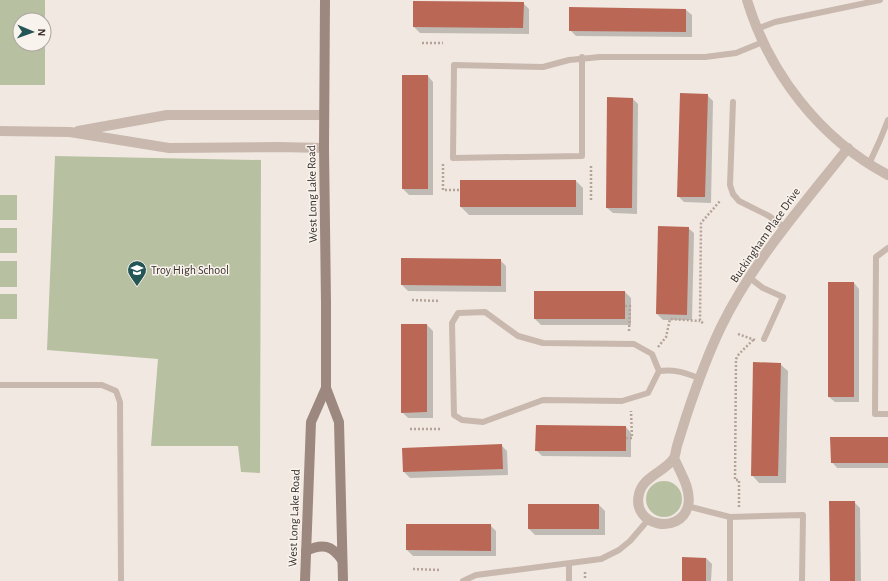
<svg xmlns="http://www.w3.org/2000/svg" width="888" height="581" font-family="'Alegreya Sans',sans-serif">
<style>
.green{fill:#b8c0a2;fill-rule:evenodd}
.shadow{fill:#0003}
.building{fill:#bb6755}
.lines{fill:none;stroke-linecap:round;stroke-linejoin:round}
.path{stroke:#b5a298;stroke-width:2.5;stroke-dasharray:2 2;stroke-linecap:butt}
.service{stroke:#c9b8ae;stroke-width:6}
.minor{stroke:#c9b8ae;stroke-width:10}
.secondary{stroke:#9d887f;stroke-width:10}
.labels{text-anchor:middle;stroke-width:3;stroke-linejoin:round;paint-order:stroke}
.street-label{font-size:12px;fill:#382f2b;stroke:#f9f3ed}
.poi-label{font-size:12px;fill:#382f2b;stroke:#f9f3ed;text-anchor:start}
</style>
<rect width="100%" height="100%" fill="#f1e9e1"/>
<g class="green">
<path d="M 0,0 L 45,0 L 45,85 L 0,85 ZM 20,20 L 44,20 L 44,44 L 20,44 Z"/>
<polygon points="55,156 261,160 260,473 241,472 238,446 151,446 158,359 47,350"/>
<rect x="0" y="195" width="17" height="25"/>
<rect x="0" y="228" width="17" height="25"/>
<rect x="0" y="261" width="17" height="26"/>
<rect x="0" y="294" width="17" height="25"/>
<circle cx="664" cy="499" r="18"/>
</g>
<g class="shadow">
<polygon points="523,3 529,9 529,34 420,33 414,27"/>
<polygon points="570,8 686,10 692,15 692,37 576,36 570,30"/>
<polygon points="428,76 433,82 433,195 409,195 403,189"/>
<polygon points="707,95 713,101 711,203 684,202 678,196"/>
<polygon points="633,99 638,104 637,214 613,213 607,208"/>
<polygon points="576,181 583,188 583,215 469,215 461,207"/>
<polygon points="688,228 694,233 692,320 663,320 657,314"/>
<polygon points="402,259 500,260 506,266 506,292 408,291 402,285"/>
<polygon points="854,283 859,289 859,402 835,402 829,397"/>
<polygon points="625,292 631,298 631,325 541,325 535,319"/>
<polygon points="427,325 433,331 433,418 408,418 402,412"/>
<polygon points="780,364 788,371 786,483 759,483 752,475"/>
<polygon points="626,427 631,433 631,457 542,456 536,450"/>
<polygon points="888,438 888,468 837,468 832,462"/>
<polygon points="501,445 507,451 508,475 410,478 404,472 403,449"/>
<polygon points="854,502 860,508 861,581 831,581"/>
<polygon points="529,505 599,505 605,511 605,535 535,535 529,529"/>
<polygon points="490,525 496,531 496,556 413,556 407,550"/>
<polygon points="706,558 712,564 711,581 683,581"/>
</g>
<g class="building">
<polygon points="413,1 524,2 523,28 413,27"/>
<polygon points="569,7 686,9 686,32 569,31"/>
<rect x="402" y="75" width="26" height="114"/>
<polygon points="680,93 708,94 705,197 677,197"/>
<polygon points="607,97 633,98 632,208 606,208"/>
<rect x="460" y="180" width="116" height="27"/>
<polygon points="658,226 689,227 687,315 656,314"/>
<polygon points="401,258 501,259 501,286 401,285"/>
<rect x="828" y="282" width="26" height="115"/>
<rect x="534" y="291" width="91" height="28"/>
<polygon points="401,324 427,324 427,412 401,413"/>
<polygon points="753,362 781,363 778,476 751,476"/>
<polygon points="536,425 626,426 626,451 535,451"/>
<polygon points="830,437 888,437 888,463 831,463"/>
<polygon points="502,444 503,469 403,472 402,448"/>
<polygon points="829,501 855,501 855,581 830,581"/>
<rect x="528" y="504" width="71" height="25"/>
<polygon points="406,524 491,524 491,551 406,550"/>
<polygon points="682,557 706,558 706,581 682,581"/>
</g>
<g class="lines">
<g class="path">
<polyline points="422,43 443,43"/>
<polyline points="443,164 443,190 460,190"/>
<polyline points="591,200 591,165"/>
<polyline points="412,300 440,301"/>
<polyline points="625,306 630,306 629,332"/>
<polyline points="703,323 700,321 701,223 720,201"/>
<polyline points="738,334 755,340"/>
<polyline points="658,347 666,337 670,319 700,321"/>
<polyline points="410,429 440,429"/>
<polyline points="626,438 632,438 631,411"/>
<polyline points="739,507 739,480 735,480 736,359 739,354 753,340"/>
<polyline points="413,569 441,570"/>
<polyline points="585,578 585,571"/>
</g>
<g class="service">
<polyline points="757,29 775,22 880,0"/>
<polyline points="582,57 582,156 453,158 454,65 543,67 569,60 600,57 705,57 736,53 763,42"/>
<polyline points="733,102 730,185 733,194 739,201 769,216 785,228"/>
<polyline points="869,164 880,140 888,120"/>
<polyline points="888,248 876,257 875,414 888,414"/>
<polyline points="750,278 763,288 783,297 764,339"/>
<path d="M 659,371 L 652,354 L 634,344 L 543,343 L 518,336 L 485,312 L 458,313 L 452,323 L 454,415 L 462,420 L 483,422 L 543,400 L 622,401 L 648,393 L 659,371 C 675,369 685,373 699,378"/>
<polyline points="0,385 102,385 116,391 120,402 121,581"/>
<polyline points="687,506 730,517 803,515 802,581"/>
<polyline points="569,564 569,581"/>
<polyline points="463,581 476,575 601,559 619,550 630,541 648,520"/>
<polyline points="730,581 730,517"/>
</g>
<g class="minor">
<path d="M 747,0 C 769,73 820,139 888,175"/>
<polyline points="0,131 70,132 169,148 278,147 324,148"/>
<polyline points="78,131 167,115 324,115"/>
<path d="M 674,458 C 680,472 692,490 688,506 C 680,536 631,526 639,494 C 643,476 665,472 674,458 C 676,454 676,449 677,446 C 680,436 683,427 686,417 C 696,387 707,356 721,327 C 753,261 803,205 848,148"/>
</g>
<g class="secondary">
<polyline points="325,0 324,148 326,303 326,388 339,422 343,581"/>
<path d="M 306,551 C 322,543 332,545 342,560"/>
<polyline points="305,581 311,422 326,388"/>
</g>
</g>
<defs>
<symbol id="school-pin" viewBox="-11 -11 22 30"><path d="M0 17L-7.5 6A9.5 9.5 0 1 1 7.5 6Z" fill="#245656" stroke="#f9f3ed"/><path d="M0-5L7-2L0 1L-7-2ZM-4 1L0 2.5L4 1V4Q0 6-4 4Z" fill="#fff"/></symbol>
</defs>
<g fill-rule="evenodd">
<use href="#school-pin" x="126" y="259" width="22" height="30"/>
</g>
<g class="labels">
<g class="street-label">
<text transform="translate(312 194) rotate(-91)" y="4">West Long Lake Road</text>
<text transform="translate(765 235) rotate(-55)" y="4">Buckingham Place Drive</text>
<text transform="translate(294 518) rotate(-88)" y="4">West Long Lake Road</text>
</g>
<g class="poi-label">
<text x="151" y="274">Troy High School</text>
</g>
</g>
<g transform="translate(32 32) rotate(92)"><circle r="19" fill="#f9f3ed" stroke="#aca59f"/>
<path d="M0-3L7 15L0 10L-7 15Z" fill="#245656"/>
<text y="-6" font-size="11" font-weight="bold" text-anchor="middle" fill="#382f2b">N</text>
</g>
</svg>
